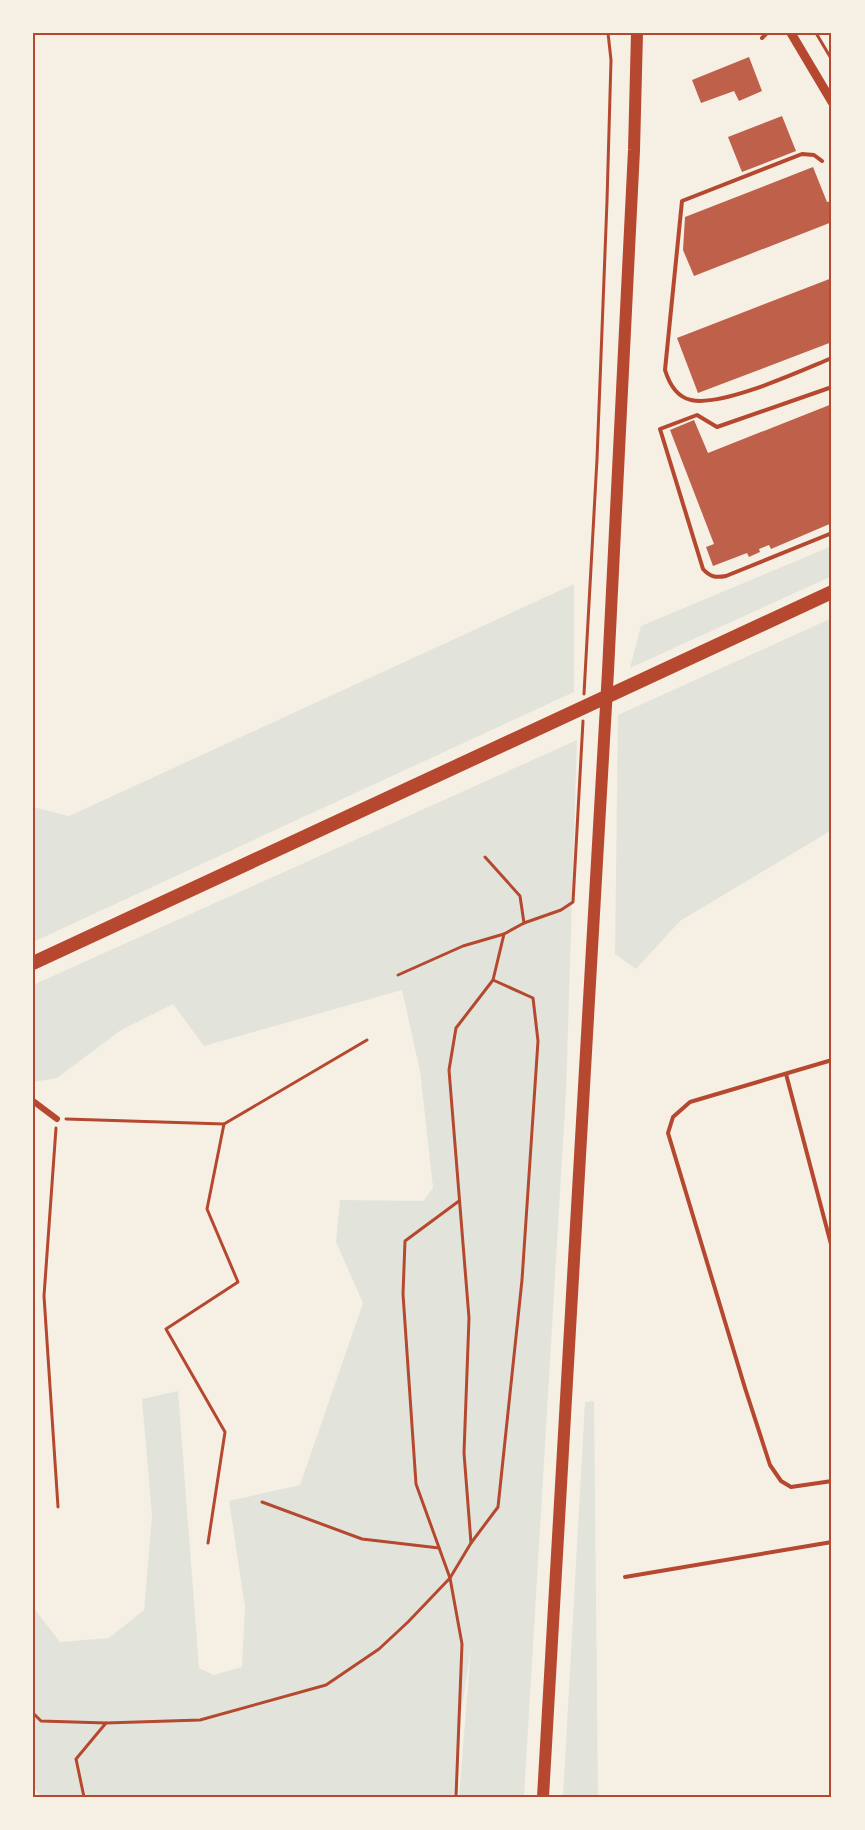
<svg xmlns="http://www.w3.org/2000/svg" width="865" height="1830" font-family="'Alegreya Sans',sans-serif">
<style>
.green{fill:#e2e4dc}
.building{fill:#bf614a}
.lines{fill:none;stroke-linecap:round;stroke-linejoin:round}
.path{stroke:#b5482f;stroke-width:3}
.service{stroke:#b5482f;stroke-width:4}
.minor{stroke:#b5482f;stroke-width:6}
.tertiary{stroke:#b5482f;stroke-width:9}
.trunk{stroke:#b5482f;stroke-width:12}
.motorway{stroke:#b5482f;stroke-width:14}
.neatline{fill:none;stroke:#b5482f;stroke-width:2}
</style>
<rect width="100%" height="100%" fill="#f6efe4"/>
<g class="green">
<polygon points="832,546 832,576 630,668 641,626"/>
<polygon points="574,584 574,692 33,942 33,807 69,816"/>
<polygon points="832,618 832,830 680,921 636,969 615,954 618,715"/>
<polygon points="577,740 566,1092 524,1797 459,1797 471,1648 459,1728 455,1797 40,1797 33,1785 33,1607 60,1642 109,1638 144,1610 152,1516 142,1399 178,1391 199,1668 214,1675 242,1667 245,1607 229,1501 300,1485 363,1303 336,1242 340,1200 423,1201 433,1188 420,1071 402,990 204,1046 173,1004 121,1030 57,1078 33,1082 33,985"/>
<polygon points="594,1401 598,1797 563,1797 585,1402"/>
</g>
<g class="building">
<polygon points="749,57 762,91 739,101 734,91 701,103 692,80"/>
<polygon points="782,116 796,151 742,172 728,137"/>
<polygon points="813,167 827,202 832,201 832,222 694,276 683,250 685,217"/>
<polygon points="832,278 832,342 698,393 677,338"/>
<polygon points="832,404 832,523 771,549 769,545 759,549 760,552 749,557 747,553 713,566 706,547 714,544 670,430 694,420 708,453"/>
</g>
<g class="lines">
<g class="path">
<polyline points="816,33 832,60"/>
<polyline points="584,694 597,459 607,201 611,60 608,33"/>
<polyline points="485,857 520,896 524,923"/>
<polyline points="398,975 463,946 504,934"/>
<polyline points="66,1119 224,1124 367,1040"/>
<polyline points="56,1128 44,1296 58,1507"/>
<polyline points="262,1502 362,1539 439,1548"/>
<polyline points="208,1543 225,1432 166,1329 238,1282 207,1209 224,1124"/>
<polyline points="471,1543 464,1453 469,1318 449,1070 456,1028 493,980 504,934 524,923 561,910 573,902 583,721"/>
<polyline points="33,1713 41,1721 106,1723"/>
<polyline points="84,1797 76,1759 106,1723 200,1720 326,1685 379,1649 408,1622 450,1578 416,1484 403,1294 405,1241 459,1201"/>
<polyline points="456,1797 462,1644 450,1578 471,1543 498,1507 522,1280 538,1041 533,998 493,980"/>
</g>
<g class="service">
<polyline points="762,38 767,33"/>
<path d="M 822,161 L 814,155 L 802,154 L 682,201 L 665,370 C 669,383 677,397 691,400 C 723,407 800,371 832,358"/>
<path d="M 832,387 L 717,427 L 697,415 L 660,429 L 703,569 C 710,577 716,578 726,576 L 832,533"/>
<polyline points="832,1060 690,1102 673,1117 668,1133 745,1388 770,1465 781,1481 791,1487 832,1481"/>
<polyline points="786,1074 832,1248"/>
<polyline points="625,1577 832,1542"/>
</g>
<polyline class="minor" points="33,1101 57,1119"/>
<polyline class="tertiary" points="791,33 832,102"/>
<polyline class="trunk" points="543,1797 608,671 634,150 637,33"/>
<polyline class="motorway" points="33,963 832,592"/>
</g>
<rect width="865" height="1830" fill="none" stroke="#f6efe4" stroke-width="69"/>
<rect x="34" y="34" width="796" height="1762" class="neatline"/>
</svg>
